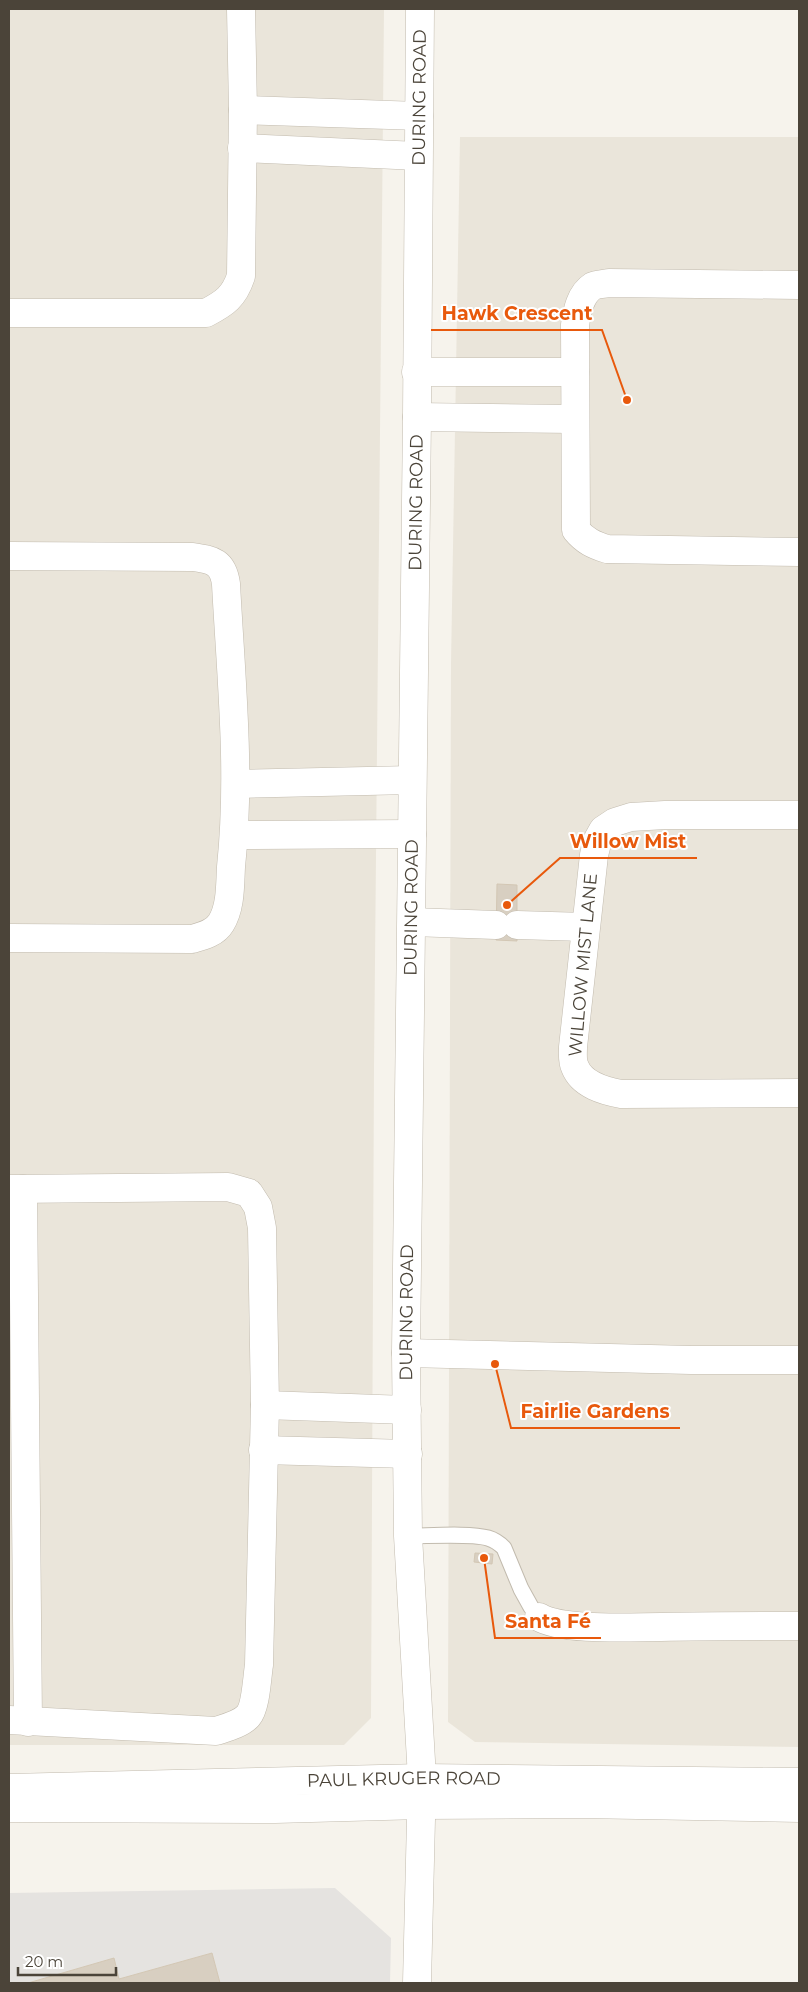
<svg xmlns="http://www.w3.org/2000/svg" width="808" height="1992" font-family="Montserrat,sans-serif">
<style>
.residential{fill:#eae5da}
.parking{fill:#e5e3e0}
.building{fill:#d8cfc1;stroke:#d3c7b4}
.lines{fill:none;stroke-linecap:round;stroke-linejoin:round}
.service-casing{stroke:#c2bbae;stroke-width:17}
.minor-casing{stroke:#c2bbae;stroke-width:29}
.tertiary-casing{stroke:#c2bbae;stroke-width:29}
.service{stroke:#fff;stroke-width:15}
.minor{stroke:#fff;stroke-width:28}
.tertiary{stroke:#fff;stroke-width:28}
.labels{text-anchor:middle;stroke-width:4;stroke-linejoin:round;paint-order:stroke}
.street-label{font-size:18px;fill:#4b4439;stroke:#fff}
.leader{fill:none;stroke:#e8590c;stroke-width:2}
.callout-dot{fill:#e8590c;stroke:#fff;stroke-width:2}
.callout-label{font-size:19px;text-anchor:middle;font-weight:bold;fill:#e8590c;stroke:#fff;stroke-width:4;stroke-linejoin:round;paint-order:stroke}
</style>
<rect width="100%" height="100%" fill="#f6f3ec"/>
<g class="residential">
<polygon points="9,9 384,9 374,1068 371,1718 344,1745 9,1745"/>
<polygon points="460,137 799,137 799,1747 475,1742 448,1722 451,664"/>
</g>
<polygon class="parking" points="335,1888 391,1938 390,1983 220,1983 212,1953 119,1979 114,1958 28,1983 9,1983 9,1893"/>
<g class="building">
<polygon points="497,884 517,885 517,941 496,940"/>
<polygon points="475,1553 493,1554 492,1564 474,1562"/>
<polygon points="212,1953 220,1983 28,1983 114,1958 119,1979"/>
</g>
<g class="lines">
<defs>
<path id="service" d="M 408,1536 C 428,1536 471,1533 488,1538 C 495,1540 499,1543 504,1548 L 521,1589 L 531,1607 L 539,1617"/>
<g id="minor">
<polyline points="243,110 419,116"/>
<polyline points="242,148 418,156"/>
<path d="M 799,285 L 609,283 C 604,284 597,284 593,286 C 580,294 577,312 575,325 L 576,530 C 585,541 594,545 607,549 L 799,552"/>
<path d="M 9,313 L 206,313 C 225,303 234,297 241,276 L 243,110 L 241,9"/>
<polyline points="416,372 575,372"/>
<polyline points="417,417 574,419"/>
<path d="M 9,556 L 193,557 C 213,560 223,562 226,584 C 231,678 241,772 231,867 C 230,884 231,907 221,923 C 215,933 203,936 192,939 L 9,938"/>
<polyline points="237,784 412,780"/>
<path d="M 799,815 L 665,815 L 631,817 L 615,822 L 603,830 L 598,839 L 594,855 L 573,1047 C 573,1054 572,1061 575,1067 C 582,1085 605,1091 621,1094 L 799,1093"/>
<polyline points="235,835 412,834"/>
<polyline points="412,922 496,925"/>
<polyline points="517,925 585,927"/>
<path d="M 9,1189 L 228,1187 L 249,1193 L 258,1207 L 262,1228 L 265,1405 L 259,1665 C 257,1677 256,1707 248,1716 C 241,1724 225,1728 216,1731 L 9,1720"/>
<polyline points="23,1189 28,1722"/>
<polyline points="406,1353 691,1360 799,1360"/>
<polyline points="265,1405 407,1410"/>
<polyline points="263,1450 408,1454"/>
<path d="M 539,1617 C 562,1631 632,1627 661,1627 C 707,1626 753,1626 799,1626"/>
<path id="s1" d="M 417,1983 L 422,1778 L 408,1536 L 406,1353 L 417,417 L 420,9"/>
</g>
<g id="tertiary">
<path id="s2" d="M 9,1788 L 422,1778 L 799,1782"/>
<polyline points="9,1808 275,1809 421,1805 581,1804 799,1808"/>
</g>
</defs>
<use href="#service" class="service-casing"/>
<use href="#minor" class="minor-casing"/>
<use href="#tertiary" class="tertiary-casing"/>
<use href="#service" class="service"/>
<use href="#minor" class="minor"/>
<use href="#tertiary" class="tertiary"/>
</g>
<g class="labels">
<g class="street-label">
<text dy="6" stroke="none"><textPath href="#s1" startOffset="1886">DURING ROAD</textPath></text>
<text dy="6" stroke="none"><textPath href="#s1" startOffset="1481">DURING ROAD</textPath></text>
<text dy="6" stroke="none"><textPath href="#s1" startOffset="1076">DURING ROAD</textPath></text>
<text transform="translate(583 965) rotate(-85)" y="6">WILLOW MIST LANE</text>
<text dy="6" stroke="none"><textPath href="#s1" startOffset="671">DURING ROAD</textPath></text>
<text dy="6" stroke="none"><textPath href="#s2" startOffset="395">PAUL KRUGER ROAD</textPath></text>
</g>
</g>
<path class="leader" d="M627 400L602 330H431M507 905L560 858H697M495 1364L511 1428H680M484 1558L495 1638H601"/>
<g class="callout-dot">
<circle cx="627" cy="400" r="5"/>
<circle cx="507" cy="905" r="5"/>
<circle cx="495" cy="1364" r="5"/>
<circle cx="484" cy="1558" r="5"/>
</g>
<g class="callout-label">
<text x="517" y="320">Hawk Crescent</text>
<text x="628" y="848">Willow Mist</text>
<text x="595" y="1418">Fairlie Gardens</text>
<text x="548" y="1628">Santa Fé</text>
</g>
<rect width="808" height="1992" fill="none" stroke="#4b4439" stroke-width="20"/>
<path d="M18 1967v8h98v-8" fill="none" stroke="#4b4439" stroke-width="2.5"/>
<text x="25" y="1967" font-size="15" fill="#4b4439" stroke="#ffffff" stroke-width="4" paint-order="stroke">20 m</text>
</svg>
